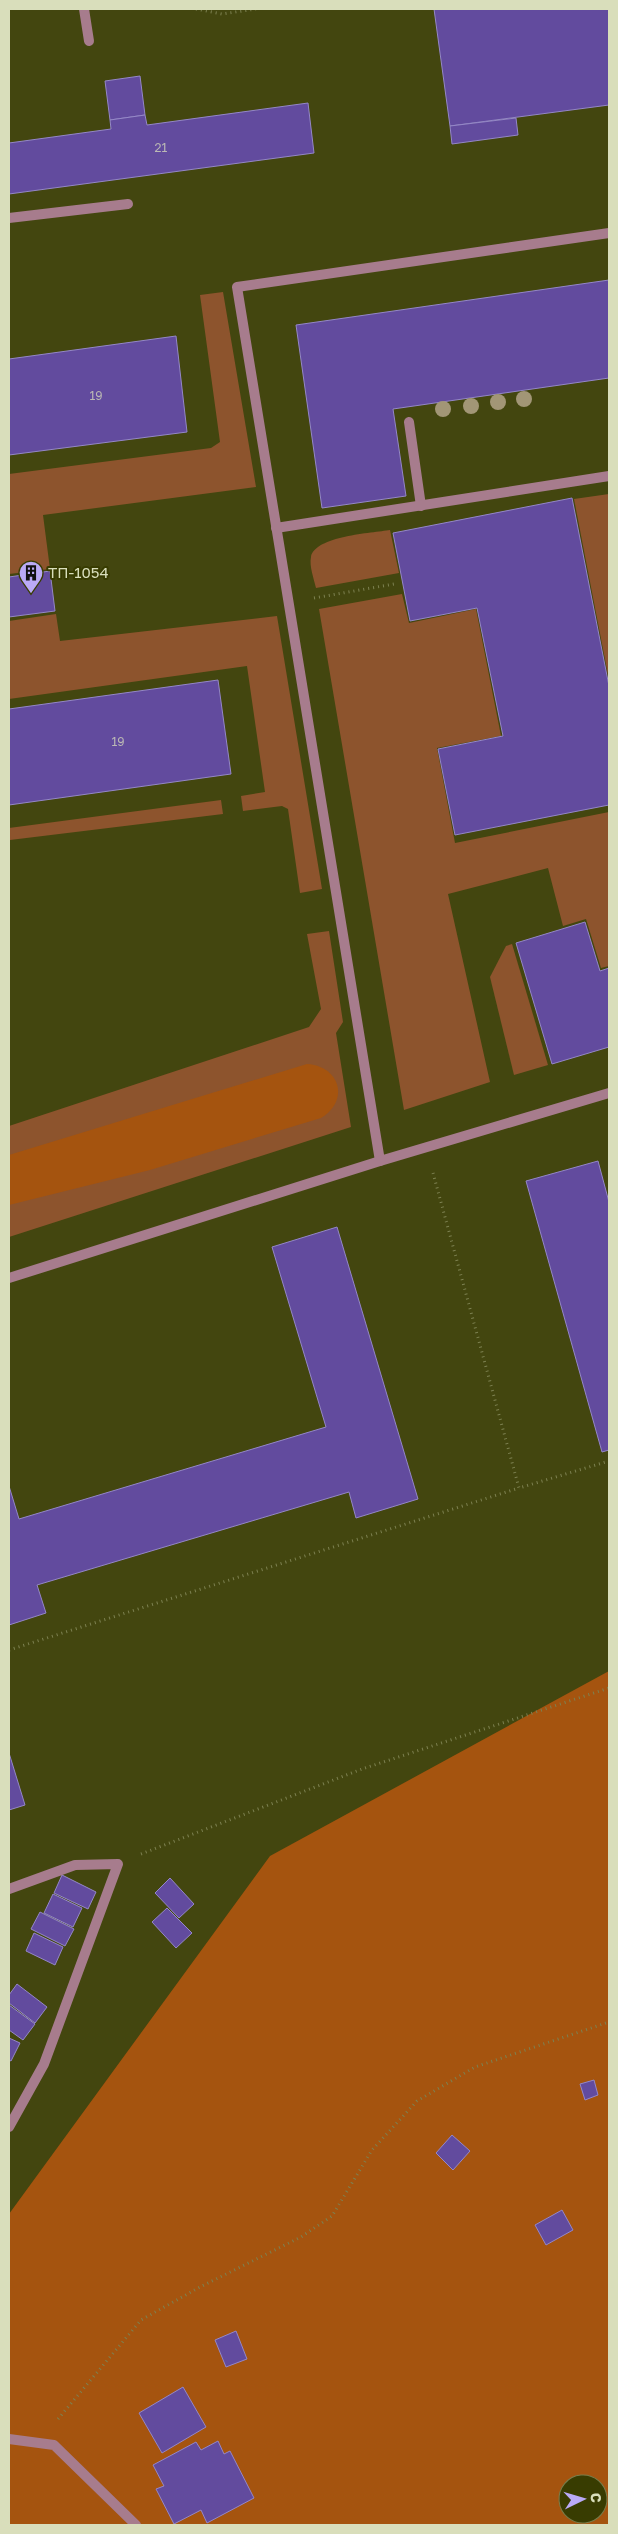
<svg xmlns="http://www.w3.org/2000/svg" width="618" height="2534" font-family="'Golos Text',sans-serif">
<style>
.green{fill:#8d542d}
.forest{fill:#a5540f;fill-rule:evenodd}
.building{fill:#624b9e;stroke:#9487c7}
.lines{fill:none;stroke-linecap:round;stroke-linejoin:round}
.path{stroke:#7d8151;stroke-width:3;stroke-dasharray:1 4;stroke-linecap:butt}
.lane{stroke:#a77c8d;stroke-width:10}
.tree{fill:#a29676}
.labels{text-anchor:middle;stroke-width:4;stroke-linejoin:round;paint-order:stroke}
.number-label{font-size:12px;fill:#bbb9b4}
.poi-label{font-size:15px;fill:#d9debb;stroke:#383c01;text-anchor:start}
</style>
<rect width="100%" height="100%" fill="#43460f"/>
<g class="green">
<polygon points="223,292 256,487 43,515 50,569 9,574 9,474 211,448 220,442 200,295"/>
<polygon points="609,494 609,680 574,499"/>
<path d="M 390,530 L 399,573 L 316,588 C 314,579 309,566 311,557 C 315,536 372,533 390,530 Z"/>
<polygon points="402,594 409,623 476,609 501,736 437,748 455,843 609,812 609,966 601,968 586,919 563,926 548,868 448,894 490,1082 404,1110 319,609"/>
<polygon points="56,614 60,641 277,616 322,889 300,893 288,809 282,806 243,811 241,796 265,792 247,666 9,699 9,621"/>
<polygon points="221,800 223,814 10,840 9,828"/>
<polygon points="329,931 343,1022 336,1033 351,1127 9,1237 9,1126 309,1027 321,1009 307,934"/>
<polygon points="512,944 548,1065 514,1075 490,977 506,946"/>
</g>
<g class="forest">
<path d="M 307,1064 C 340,1066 350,1101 321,1118 L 150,1170 L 9,1205 L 9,1155 Z"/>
<path d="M 609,1671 L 609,2525 L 9,2525 L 9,2214 L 270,1856 ZM 568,2484 L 598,2484 L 598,2514 L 568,2514 Z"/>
</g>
<g class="building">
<polygon points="434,9 609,9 609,105 450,126"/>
<polygon points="140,76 145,115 110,120 105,81"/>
<polygon points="308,103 314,153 9,194 9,143 111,129 110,120 145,115 147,125"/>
<polygon points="516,118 518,135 452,144 450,126"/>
<polygon points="609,280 609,378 393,409 406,496 322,508 296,325"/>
<polygon points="176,336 187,432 9,455 9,359"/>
<polygon points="572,498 609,686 609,805 455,835 438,749 503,736 477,608 410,621 393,533"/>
<polygon points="50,571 55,611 9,617 9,577"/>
<polygon points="218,680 231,774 9,805 9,709"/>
<polygon points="585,922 600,971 609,968 609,1047 552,1064 516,943"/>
<polygon points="598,1161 609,1202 609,1450 602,1452 526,1181"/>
<polygon points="337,1227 418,1499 356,1518 349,1492 37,1585 46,1613 9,1625 9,1486 19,1519 326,1427 272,1247"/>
<polygon points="9,1753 25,1805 9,1810"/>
<polygon points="62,1875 96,1892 88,1909 54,1893"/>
<polygon points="170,1878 194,1904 179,1918 155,1893"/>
<polygon points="53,1894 82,1908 73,1927 44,1913"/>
<polygon points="167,1908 192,1933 176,1948 152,1922"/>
<polygon points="40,1912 74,1929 65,1946 31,1929"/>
<polygon points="34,1933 63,1947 55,1965 26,1951"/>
<polygon points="17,1984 47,2007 35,2023 9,2003 9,1995"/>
<polygon points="9,2005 35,2024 23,2040 9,2030"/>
<polygon points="9,2038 20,2043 11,2061 9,2060"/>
<polygon points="594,2080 598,2095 585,2100 580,2084"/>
<polygon points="452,2135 470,2151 453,2170 436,2153"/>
<polygon points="562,2210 573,2230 546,2245 535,2225"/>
<polygon points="236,2331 247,2359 226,2367 215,2340"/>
<polygon points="183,2387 206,2427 162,2453 139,2413"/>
<polygon points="218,2441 224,2454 230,2451 254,2498 207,2523 201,2510 174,2524 156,2489 164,2486 153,2465 196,2442 201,2450"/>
</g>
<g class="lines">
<g class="path">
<polyline points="196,9 222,14 256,9"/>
<polyline points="314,598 394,584"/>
<polyline points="433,1173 519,1488 609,1461"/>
<polyline points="9,1650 519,1488"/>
<polyline points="141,1854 362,1769 609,1688"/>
<polyline points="58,2419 141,2320 200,2287 301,2237 332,2216 372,2150 417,2101 475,2067 609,2022"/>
</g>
<g class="lane">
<polyline points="84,9 89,41"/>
<polyline points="9,218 128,204"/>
<polyline points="409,422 421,506"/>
<polyline points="276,528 609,476"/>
<polyline points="380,1161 237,287 609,233"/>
<polyline points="9,1278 380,1161 609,1093"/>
<polyline points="9,1889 75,1865 118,1864 44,2064 9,2127"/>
<polyline points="9,2439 54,2445 136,2525"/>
</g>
</g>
<g class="tree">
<circle cx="524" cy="399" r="8"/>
<circle cx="498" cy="402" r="8"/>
<circle cx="471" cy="406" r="8"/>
<circle cx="443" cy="409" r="8"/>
</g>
<defs>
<symbol id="building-pin" viewBox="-11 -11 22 30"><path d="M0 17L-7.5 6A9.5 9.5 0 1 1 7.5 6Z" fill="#baaaf6" stroke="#383c01"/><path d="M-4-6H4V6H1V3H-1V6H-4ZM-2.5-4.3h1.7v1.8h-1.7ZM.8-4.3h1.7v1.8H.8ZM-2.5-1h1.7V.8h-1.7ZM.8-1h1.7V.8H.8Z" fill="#111"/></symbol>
</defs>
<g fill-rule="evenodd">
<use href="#building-pin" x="17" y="559" width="28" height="38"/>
</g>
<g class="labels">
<g class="number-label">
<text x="161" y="152">21</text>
<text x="96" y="400">19</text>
<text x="118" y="746">19</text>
</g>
<g class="poi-label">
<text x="48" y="578">ТП-1054</text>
</g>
</g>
<rect width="618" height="2534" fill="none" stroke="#d9debb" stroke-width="20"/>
<g transform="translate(583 2499) rotate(85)"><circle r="24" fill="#383c01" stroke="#787d4b"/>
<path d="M0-4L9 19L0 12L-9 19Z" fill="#baaaf6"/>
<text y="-8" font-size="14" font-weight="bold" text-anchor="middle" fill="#d9debb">С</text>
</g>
</svg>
